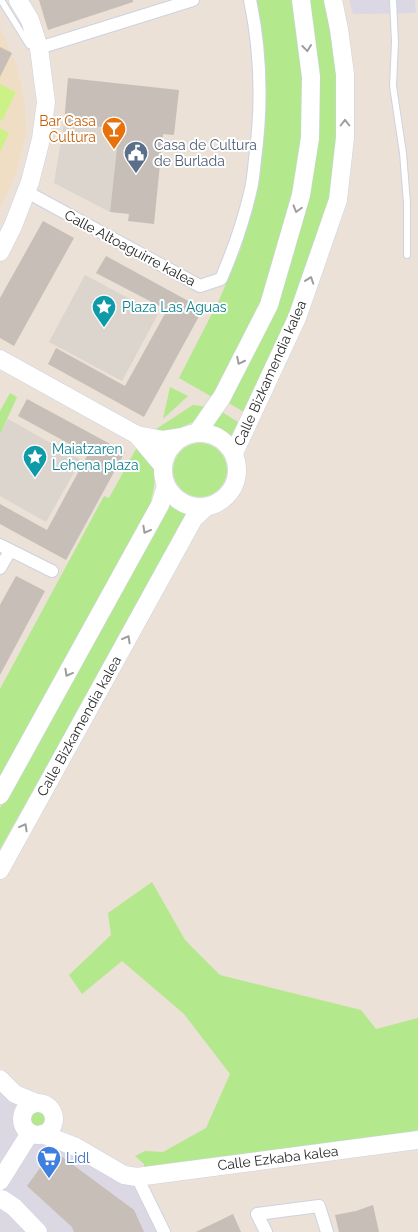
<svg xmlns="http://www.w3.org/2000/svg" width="418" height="1232" font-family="Raleway,sans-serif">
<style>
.industrial{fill:#dbd8e3}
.education{fill:#efdec3}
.green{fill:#b3e88d}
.pitch{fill:#ccf187}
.plaza{fill:#dbd5ce}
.building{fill:#c6beb7}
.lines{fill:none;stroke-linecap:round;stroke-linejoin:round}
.lane-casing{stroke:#ccd2e2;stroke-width:8}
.street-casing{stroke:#ccd2e2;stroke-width:14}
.secondary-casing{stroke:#ccd2e2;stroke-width:19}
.lane{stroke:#fff;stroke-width:6}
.street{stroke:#fff;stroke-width:12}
.secondary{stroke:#fff;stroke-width:18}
.oneway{stroke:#9e9e9e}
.labels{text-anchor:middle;stroke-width:4;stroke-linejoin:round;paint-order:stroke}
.food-label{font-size:14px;fill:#c56008;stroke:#fff;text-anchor:end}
.service-label{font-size:14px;fill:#4e5e75;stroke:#fff;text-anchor:start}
.street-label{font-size:14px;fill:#272727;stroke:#fff}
.culture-label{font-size:14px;fill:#0d838f;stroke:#fff;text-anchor:start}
.shop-label{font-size:14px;fill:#366cbe;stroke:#fff;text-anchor:start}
</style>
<rect width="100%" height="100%" fill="#ebe1d6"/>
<g class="industrial">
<polygon points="349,0 415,0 416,13 353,14"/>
<polygon points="0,1078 98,1163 137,1177 164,1232 0,1232"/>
</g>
<polygon class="education" points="0,28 17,66 25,106 26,134 16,173 0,208"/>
<g class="green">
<polygon points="255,0 294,0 304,86 299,183 273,273 255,316 212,397 179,378 220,298 241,248 254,199 265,113 262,56"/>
<polygon points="309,0 327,0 338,75 336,137 329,198 323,230 303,287 244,412 227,402 281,289 294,253 313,173 317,73 314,28"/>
<polygon points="170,387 188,396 163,419"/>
<polygon points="10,393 17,397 0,435 0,411"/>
<polygon points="193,405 208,407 193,422 167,434 150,433"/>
<polygon points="222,412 238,422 231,436 221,429 212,426"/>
<polygon points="141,440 156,466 154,487 150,506 0,779 0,689 104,496 109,498"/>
<circle cx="200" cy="470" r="27"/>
<polygon points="170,504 178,510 189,514 0,849 0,808"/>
<polygon points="152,882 185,940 220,975 361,1010 376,1029 418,1018 418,1130 406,1134 144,1168 144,1164 135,1156 145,1151 163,1152 206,1128 230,1074 184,1014 122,961 82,994 69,975 111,935 108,913"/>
<circle cx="38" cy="1119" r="14"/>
</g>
<g class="pitch">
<polygon points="0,84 16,92 2,121 0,120"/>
<polygon points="0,128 9,133 0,152"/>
</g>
<g class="plaza">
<polygon points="64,123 119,129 110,212 54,183"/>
<polygon points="85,275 158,314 122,381 49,342"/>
<polygon points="8,419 81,460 46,522 0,496 0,435"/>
</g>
<g class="building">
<polygon points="39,0 133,0 133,2 48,30"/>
<polygon points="0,47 12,53 0,77"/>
<polygon points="68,78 179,90 174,135 163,134 154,224 128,221 129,214 110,212 119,129 64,123"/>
<polygon points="43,221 74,238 14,346 0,338 0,298"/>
<polygon points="106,256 203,309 144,417 48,364 56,348 125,386 167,310 96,273"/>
<polygon points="27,399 125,452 66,560 0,524 0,504 47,530 88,454 18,416"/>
<polygon points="16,576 45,591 0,675 0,605"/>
<polygon points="53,1150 134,1210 144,1232 74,1232 72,1227 27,1186"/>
<polygon points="373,1205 379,1232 339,1232 335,1215 356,1211"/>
<polygon points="233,1214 241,1232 196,1232"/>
</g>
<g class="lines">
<defs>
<g id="lane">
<polyline points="1,0 29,45 37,47"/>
<polyline points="393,0 395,42 393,86 403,153 407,203 407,255"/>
</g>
<g id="street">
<polyline points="39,48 193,0"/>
<path d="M 27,192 L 200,286 L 221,279 C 233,251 243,223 250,193 C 253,182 254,170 255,159 C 262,107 261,52 250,0"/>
<polyline points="0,545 52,571"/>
<polyline points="0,568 10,551"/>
<polyline points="137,1177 164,1232"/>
<polyline points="266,1232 257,1214 319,1206 327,1232"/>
</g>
<g id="secondary">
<polyline points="0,252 13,226 30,182 41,139 46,102 39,48 30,20 18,0"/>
<polyline points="0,359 137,435 163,440 182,437"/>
<circle cx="200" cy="470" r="37"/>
<polyline points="197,433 222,397 269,305 301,195 310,138 311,77 301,0"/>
<polyline points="137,435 163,466"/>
<polyline points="234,453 297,318 338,200 345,138 345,74 339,29 333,0"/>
<polyline points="0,795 160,505 166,486"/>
<polyline points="0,870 194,518 206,507"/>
<polyline points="0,1079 15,1094 37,1103"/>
<circle cx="38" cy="1119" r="16"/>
<polyline points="42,1134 76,1147 124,1175 137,1177 418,1140"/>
<polyline points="0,1181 30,1133"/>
<polyline points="2,1199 14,1207 38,1232"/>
</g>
</defs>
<use href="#lane" class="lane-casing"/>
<use href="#street" class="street-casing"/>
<use href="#secondary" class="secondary-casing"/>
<use href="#lane" class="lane"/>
<use href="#street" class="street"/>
<use href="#secondary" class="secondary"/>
</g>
<defs><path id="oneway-chevron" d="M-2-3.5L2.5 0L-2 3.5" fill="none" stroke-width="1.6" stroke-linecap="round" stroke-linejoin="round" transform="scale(1.25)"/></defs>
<g class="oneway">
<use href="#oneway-chevron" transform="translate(307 48) rotate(83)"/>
<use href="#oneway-chevron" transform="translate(345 123) rotate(-90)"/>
<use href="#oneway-chevron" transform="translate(297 209) rotate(106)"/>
<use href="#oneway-chevron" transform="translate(310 280) rotate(-71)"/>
<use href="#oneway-chevron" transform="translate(240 361) rotate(117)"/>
<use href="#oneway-chevron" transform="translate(146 530) rotate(119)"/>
<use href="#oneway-chevron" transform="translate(127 639) rotate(-61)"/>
<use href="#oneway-chevron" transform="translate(68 673) rotate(119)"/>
<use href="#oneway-chevron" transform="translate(24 827) rotate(-61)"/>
</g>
<defs>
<symbol id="bar-pin" viewBox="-11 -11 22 30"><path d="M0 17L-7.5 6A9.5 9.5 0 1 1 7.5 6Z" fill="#e8710a" stroke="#fff"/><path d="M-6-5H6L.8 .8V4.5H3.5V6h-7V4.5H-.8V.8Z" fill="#fff"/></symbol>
<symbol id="civic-pin" viewBox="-11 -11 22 30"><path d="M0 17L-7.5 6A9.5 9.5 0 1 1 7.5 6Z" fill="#5c6f8a" stroke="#fff"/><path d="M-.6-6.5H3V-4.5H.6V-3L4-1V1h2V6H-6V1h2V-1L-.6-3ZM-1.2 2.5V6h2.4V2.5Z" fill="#fff"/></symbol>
<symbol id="sight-pin" viewBox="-11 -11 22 30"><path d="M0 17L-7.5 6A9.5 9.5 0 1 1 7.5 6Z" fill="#0f9aa8" stroke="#fff"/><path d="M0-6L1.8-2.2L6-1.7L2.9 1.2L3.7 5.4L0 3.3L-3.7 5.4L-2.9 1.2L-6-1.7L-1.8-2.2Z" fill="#fff"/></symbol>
<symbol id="supermarket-pin" viewBox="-11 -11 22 30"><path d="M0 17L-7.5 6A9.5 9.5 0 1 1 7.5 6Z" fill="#3f7fe0" stroke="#fff"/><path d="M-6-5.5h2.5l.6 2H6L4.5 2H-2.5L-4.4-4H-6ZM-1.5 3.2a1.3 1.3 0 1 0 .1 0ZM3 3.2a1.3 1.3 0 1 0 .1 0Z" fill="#fff"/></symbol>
</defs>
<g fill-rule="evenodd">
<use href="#bar-pin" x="100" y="115" width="28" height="38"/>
<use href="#civic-pin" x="122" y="139" width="28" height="38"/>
<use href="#sight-pin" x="90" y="293" width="28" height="38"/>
<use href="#sight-pin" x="21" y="443" width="28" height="38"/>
<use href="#supermarket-pin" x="35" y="1144" width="28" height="38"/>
</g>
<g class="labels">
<g class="food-label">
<text x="96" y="126">Bar Casa<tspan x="96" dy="16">Cultura</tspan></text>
</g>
<g class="service-label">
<text x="154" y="150">Casa de Cultura<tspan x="154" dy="16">de Burlada</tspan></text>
</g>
<g class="street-label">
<text transform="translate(130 248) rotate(28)" y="5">Calle Altoaguirre kalea</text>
<text transform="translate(270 373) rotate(-66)" y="5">Calle Bizkamendia kalea</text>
<text transform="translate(79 726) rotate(-61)" y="5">Calle Bizkamendia kalea</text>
<text transform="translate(278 1158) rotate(-7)" y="5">Calle Ezkaba kalea</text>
</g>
<g class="culture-label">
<text x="122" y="312">Plaza Las Aguas</text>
<text x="52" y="454">Maiatzaren<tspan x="52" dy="16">Lehena plaza</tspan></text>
</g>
<g class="shop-label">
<text x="66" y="1163">Lidl</text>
</g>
</g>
</svg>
